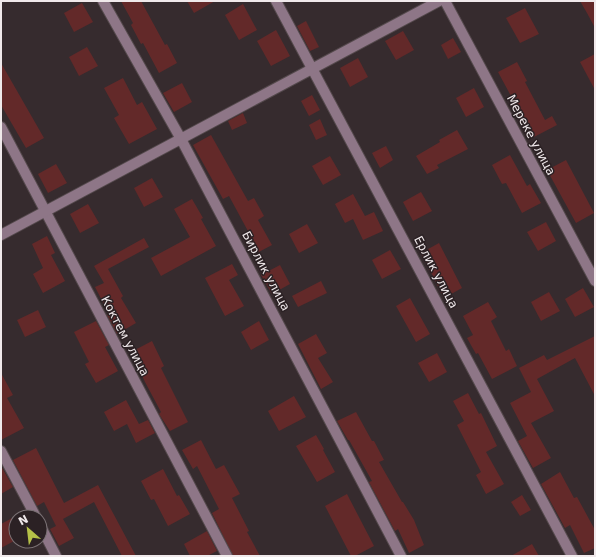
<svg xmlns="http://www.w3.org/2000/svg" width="596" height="557" font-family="'DejaVu Sans',sans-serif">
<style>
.building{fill:#632929}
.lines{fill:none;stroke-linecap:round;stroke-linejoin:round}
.minor-casing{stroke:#54494c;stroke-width:12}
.minor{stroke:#8e7687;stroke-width:10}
.labels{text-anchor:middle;stroke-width:3;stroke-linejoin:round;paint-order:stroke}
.street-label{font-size:12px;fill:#f0e9eb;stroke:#2b2124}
</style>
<rect width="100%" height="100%" fill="#362b2e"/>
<g class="building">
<polygon points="121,1 141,1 165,45 167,44 177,63 159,73 143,43 141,44 131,25 133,23"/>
<polygon points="187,1 215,1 194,13"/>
<polygon points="580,1 595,1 595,28 587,13"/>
<polygon points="82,3 93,22 74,32 64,13"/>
<polygon points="243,4 257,30 239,40 225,15"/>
<polygon points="525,8 539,34 520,43 506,18"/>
<polygon points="306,21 319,47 310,51 297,26"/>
<polygon points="276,30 290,56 271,66 257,41"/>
<polygon points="403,31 414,50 396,60 385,41"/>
<polygon points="453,38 461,52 448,59 441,45"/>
<polygon points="87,47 98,66 79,76 69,57"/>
<polygon points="595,54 595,90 580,62"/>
<polygon points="358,58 368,77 350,87 340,68"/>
<polygon points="517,62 527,81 525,82 545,120 552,116 557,125 534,137 523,117 520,118 510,99 512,98 498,72"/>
<polygon points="1,63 44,138 26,148 1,105"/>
<polygon points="123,78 137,105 142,102 157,129 129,144 114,118 119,115 104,88"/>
<polygon points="182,83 192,102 174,112 163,93"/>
<polygon points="474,88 484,107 466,117 456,98"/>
<polygon points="312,95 320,110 309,116 301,101"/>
<polygon points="243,113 247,123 232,130 228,121"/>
<polygon points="320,119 327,135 316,140 309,125"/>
<polygon points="457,130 468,149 437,165 439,168 427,174 416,156 440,142 439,140"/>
<polygon points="211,135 248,201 254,198 264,216 258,220 272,245 253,255 243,237 249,233 229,196 223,199 193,145"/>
<polygon points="386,146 393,160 380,168 372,153"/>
<polygon points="510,155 527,186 530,184 541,203 522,213 506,183 502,184 492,165"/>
<polygon points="330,156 341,175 323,185 312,166"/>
<polygon points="566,160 594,213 576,223 547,170"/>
<polygon points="56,164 67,183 48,193 38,174"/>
<polygon points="152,178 163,197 144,207 134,188"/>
<polygon points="421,192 432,211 413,221 403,202"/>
<polygon points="353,194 365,216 374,212 383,231 363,240 353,219 345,223 335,204"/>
<polygon points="192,199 203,218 201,219 216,246 161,276 151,258 190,237 174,209"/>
<polygon points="88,204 99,223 80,233 70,214"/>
<polygon points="546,222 556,241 538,251 527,232"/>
<polygon points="307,224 318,243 299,253 289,234"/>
<polygon points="47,236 55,253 51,255 65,281 43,293 33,274 43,268 32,244"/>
<polygon points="144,238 149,247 108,269 123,296 121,298 136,323 117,334 107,315 109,314 95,287 104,283 94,266"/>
<polygon points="439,243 462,288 444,298 421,253"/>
<polygon points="390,250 401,269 382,279 372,260"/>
<polygon points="232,264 238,275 229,280 244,306 225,316 205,278"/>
<polygon points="280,265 290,284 272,294 261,275"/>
<polygon points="321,281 327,293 298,307 292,296"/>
<polygon points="583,288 594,307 575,317 565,299"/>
<polygon points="549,292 560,311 541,321 531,302"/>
<polygon points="410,298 430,334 416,342 396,306"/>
<polygon points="488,302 497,317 491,321 506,351 509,349 517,366 492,379 478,353 476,354 467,338 473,335 463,316"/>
<polygon points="38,310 46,327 25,337 17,320"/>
<polygon points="96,321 109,345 105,347 118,371 96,383 85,364 89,362 74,332"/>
<polygon points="259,321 269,340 251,350 241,332"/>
<polygon points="316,334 327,353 318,358 333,382 321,389 298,344"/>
<polygon points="595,336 595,396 575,358 537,379 554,411 531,423 551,458 533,468 518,441 527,436 510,403 531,392 519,368 544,355 547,360"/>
<polygon points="152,341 164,366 161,368 188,422 170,431 159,414 161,412 145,382 131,352"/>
<polygon points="437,353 447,372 429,382 418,363"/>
<polygon points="1,373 13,395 7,398 24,428 1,440"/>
<polygon points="468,393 479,414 481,413 497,446 486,452 504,484 486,494 476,475 481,472 457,425 464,421 453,401"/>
<polygon points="294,396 306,417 279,431 268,411"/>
<polygon points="126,400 139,424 148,420 155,433 136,443 127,424 114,431 104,412"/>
<polygon points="356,412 372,441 374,441 384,460 379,462 402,502 403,502 414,520 424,545 409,553 398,529 395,531 369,482 372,481 349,440 348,440 337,421"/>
<polygon points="316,435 324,449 323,450 335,472 317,482 296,446"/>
<polygon points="201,440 216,469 224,465 240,494 232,498 249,531 247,532 260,556 233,556 212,513 219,509 197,466 193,469 182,450"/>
<polygon points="36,448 64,503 98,485 136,556 122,556 94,502 63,519 74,538 59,546 50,529 56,526 44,502 37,506 13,460"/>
<polygon points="1,466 13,487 1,494"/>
<polygon points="163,469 177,496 179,495 190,514 168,526 154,499 151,500 141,481"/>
<polygon points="560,472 574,498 577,497 595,530 595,548 584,553 570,525 565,528 541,484"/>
<polygon points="347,494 374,546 355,556 351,556 325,506"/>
<polygon points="522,495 531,510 520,516 511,502"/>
<polygon points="16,516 16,540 1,548 1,524"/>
<polygon points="207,531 217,551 207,556 190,556 184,544"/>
<polygon points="532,544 539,556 511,556"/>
</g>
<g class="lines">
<defs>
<g id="minor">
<polyline points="103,1 181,139 401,556"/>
<polyline points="276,1 572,556"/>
<polyline points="445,1 595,281"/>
<polyline points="1,127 227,556"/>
<polyline points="1,235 439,1"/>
<polyline points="1,451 36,517"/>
<polyline points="40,525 56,556"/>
</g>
</defs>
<use href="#minor" class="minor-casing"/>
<use href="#minor" class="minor"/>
</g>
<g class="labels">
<g class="street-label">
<text transform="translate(531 135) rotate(62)" y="4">Мереке улица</text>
<text transform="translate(266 271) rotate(62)" y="4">Бирлик улица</text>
<text transform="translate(436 272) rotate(62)" y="4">Ерлик улица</text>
<text transform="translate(125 336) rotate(62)" y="4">Коктем улица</text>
</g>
</g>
<rect width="596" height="557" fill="none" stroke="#f0e9eb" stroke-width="4"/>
<g transform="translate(28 529) rotate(332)"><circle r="19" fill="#2b2124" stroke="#7a7174"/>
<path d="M0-3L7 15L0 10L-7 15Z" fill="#b6c148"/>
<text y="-6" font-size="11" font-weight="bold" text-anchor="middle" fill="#f0e9eb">N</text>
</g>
</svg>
